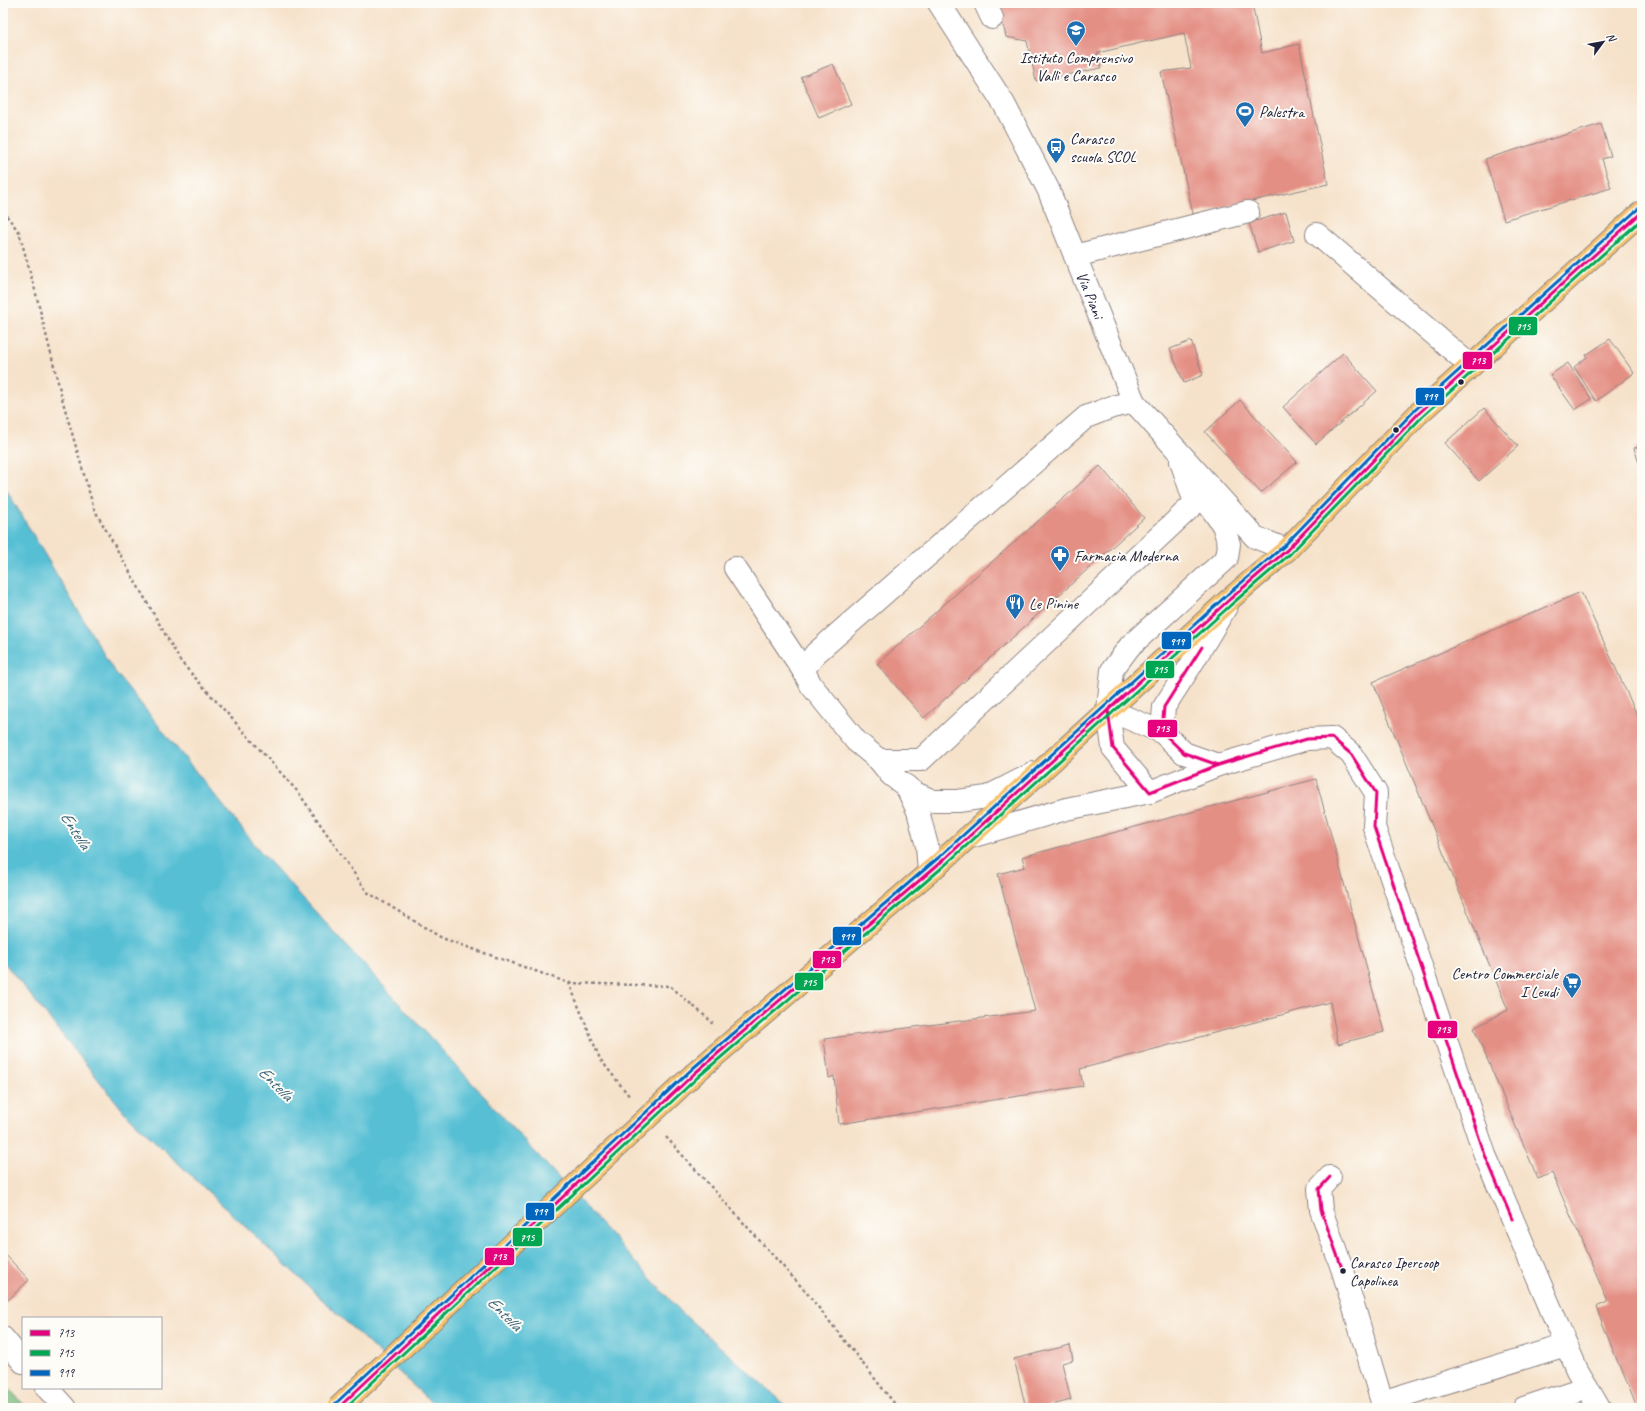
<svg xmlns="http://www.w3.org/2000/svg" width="1645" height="1411" font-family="Caveat,sans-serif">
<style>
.forest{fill:#78b87a;stroke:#4d6d5a}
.water{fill:#57bfd4;stroke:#3c7088}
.building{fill:#e48f84}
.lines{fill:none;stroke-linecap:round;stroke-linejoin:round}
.minor-casing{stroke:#8c8282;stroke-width:24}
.major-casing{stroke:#8c8282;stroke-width:24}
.path{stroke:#8c8282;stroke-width:2.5;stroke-dasharray:3 3;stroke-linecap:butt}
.minor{stroke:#fff;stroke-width:22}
.major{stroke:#f6c16b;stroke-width:22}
.major-bridge-casing{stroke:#8c8282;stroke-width:24;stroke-linecap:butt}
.major-bridge{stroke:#f6c16b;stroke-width:22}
.bus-1-casing{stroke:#fdfcf7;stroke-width:6}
.bus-2-casing{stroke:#fdfcf7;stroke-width:6}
.bus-3-casing{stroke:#fdfcf7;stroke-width:6}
.bus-1{stroke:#e5007d;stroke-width:3}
.bus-2{stroke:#00a651;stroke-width:3}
.bus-3{stroke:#0065bd;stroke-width:3}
.bus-dot{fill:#22223b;stroke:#fdfcf7;stroke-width:1.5}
.labels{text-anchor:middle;stroke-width:4;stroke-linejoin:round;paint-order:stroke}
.bus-label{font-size:15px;fill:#22223b;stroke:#fdfcf7;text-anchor:start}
.poi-label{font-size:16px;fill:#22223b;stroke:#fdfcf7;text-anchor:start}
.street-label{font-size:16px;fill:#22223b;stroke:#fdfcf7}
.water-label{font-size:17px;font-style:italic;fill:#376178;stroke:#fdfcf7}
.line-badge{stroke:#fdfcf7;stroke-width:1.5}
.badge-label{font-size:11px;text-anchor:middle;font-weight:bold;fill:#fff}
</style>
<rect width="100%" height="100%" fill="#fdfcf7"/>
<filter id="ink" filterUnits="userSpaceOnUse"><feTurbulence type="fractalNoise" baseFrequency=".025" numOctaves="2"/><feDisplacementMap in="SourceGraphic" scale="8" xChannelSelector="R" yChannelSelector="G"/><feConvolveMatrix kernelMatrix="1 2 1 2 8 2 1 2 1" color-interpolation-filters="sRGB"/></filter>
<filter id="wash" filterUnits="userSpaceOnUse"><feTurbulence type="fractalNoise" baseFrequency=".012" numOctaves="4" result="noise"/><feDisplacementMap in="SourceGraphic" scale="16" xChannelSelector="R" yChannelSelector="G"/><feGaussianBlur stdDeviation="0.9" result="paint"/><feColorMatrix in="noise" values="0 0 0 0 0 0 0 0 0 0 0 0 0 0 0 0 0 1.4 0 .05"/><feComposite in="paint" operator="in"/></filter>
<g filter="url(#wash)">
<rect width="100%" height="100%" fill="#f6e2ca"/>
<polygon class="forest" points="3,1382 27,1408 3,1408"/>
<polygon class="water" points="3,484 112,668 260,851 683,1314 789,1408 437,1408 126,1114 3,961"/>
<g id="blocks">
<g class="building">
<polygon points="998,3 1252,3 1262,53 1299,44 1328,184 1193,214 1161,72 1191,68 1184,33 1097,53 1101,68 1036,81 1027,41 1006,37"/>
<polygon points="833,64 851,104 819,118 801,77"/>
<polygon points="1601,124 1611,156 1602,159 1611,188 1504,220 1485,159"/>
<polygon points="1286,212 1294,241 1258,252 1249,223"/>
<polygon points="1610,339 1634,373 1596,401 1574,367 1587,357 1586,355"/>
<polygon points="1191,341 1203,375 1184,383 1170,349"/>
<polygon points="1343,353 1377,391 1316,444 1283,407"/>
<polygon points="1568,363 1591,399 1575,410 1550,375"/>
<polygon points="1240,400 1297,462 1261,493 1205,432"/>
<polygon points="1484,408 1518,446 1479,481 1445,443"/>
<polygon points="1642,446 1642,472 1634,448"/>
<polygon points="1100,466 1144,518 924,718 877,664"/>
<polygon points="1581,592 1642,726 1642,1408 1636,1408 1596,1307 1608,1302 1552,1173 1538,1179 1474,1028 1508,1010 1373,682"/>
<polygon points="1316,779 1384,1032 1338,1044 1330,1002 1080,1069 1083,1086 839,1124 834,1076 829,1078 824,1039 1035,1011 998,874 1025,867 1022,857"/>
<polygon points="3,1252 29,1280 6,1302 3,1299"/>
<polygon points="1070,1345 1073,1360 1062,1363 1071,1400 1040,1408 1026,1408 1014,1359"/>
</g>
</g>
</g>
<g filter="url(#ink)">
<use href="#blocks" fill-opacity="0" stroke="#8c8282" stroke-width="1"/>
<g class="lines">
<defs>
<g id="minor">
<path id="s1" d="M 939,3 L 1004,104 L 1048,189 L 1134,402 L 1255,537 L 1287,550"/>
<polyline points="985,3 992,18"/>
<polyline points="1317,234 1471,366"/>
<polyline points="1075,256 1248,212"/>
<polyline points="735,568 803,670 811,685 856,741 879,760 891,775 915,793 933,801 958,801 987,797 1034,773"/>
<polyline points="803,670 816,653 1086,417 1112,407 1134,402"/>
<polyline points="1108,710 1162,732 1184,753 1218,765"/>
<polyline points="1162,732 1164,707 1191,665 1227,605"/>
<polyline points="879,760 921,760 1195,503 1181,461"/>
<polyline points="906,786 918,811 927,846 929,872"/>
<polyline points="1150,792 1113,748 1108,710 1112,670 1130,646 1227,558 1229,544 1223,525 1204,498"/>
<polyline points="967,838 1066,809 1150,792 1218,765 1307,739 1332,738 1351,754 1376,793 1374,827 1485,1155 1577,1370 1599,1408"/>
<polyline points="1330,1177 1319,1189 1321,1210 1343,1271 1382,1402 1566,1345"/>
<polyline points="3,1338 23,1362"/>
<polyline points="47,1388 65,1408"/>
<polyline points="1524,1408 1587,1387"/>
</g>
<polyline id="major" points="695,1073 941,862 1230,599 1287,550 1418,414 1642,212"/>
</defs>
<use href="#minor" class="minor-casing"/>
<use href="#major" class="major-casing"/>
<g class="path">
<polyline points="3,211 19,232 35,290 63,402 94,509 181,662 298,792 367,892 442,938 569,983 600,1059 630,1097"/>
<polyline points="569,983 670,986 712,1022 711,1024"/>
<polyline points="666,1137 807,1293 898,1408"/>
</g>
<use href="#minor" class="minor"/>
<use href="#major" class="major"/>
<defs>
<polyline id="major-bridge" points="338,1408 695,1073"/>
</defs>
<use href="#major-bridge" class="major-bridge-casing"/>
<use href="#major-bridge" class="major-bridge"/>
<defs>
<g id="bus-1">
<polyline points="1202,647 1164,707 1162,732 1184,753 1218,765 1239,758"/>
<polyline points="1108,710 1113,748 1150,792 1218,765 1307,739 1332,738 1351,754 1376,793 1374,827 1485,1155 1512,1219"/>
<polyline points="1330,1177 1319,1189 1321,1210 1343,1271"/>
<polyline points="338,1408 695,1073 941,862 1230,599 1287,550 1418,414 1642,212"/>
</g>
<polyline id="bus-2" points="345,1408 698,1077 944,866 1233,603 1290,554 1421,418 1642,219"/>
<polyline id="bus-3" points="335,1404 692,1069 938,858 1227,595 1284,546 1415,410 1639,208"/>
</defs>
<use href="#bus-1" class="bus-1-casing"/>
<use href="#bus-2" class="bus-2-casing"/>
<use href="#bus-3" class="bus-3-casing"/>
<use href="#bus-1" class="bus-1"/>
<use href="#bus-2" class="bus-2"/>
<use href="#bus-3" class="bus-3"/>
</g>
</g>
<defs>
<symbol id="school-pin" viewBox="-11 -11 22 30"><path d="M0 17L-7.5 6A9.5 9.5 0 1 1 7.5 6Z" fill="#1f6fb2" stroke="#fdfcf7"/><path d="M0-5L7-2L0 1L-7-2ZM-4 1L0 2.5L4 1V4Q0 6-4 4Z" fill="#fff"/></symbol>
<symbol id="stadium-pin" viewBox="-11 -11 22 30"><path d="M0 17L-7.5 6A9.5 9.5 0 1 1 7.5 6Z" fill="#1f6fb2" stroke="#fdfcf7"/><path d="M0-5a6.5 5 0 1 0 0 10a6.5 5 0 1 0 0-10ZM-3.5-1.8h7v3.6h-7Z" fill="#fff"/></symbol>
<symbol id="bus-pin" viewBox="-11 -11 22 30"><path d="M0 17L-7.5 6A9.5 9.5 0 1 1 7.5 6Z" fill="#1f6fb2" stroke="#fdfcf7"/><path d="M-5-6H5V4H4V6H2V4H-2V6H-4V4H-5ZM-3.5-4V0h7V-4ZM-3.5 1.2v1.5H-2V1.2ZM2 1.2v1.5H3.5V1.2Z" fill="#fff"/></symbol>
<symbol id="pharmacy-pin" viewBox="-11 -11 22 30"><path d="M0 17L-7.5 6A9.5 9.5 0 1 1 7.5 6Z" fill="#1f6fb2" stroke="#fdfcf7"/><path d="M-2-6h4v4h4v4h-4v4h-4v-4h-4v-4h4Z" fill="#fff"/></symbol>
<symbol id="restaurant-pin" viewBox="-11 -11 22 30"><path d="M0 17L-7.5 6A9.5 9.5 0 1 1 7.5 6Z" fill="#1f6fb2" stroke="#fdfcf7"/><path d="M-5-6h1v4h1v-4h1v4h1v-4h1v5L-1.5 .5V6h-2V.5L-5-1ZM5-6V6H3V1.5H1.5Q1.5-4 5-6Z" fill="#fff"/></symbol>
<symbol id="supermarket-pin" viewBox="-11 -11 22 30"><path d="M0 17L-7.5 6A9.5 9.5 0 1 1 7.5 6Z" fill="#1f6fb2" stroke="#fdfcf7"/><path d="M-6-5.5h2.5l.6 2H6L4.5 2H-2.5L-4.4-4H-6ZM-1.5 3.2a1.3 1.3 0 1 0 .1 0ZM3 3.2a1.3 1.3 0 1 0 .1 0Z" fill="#fff"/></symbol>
</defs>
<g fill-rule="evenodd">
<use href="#school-pin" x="1065" y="19" width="22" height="30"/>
<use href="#stadium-pin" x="1234" y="100" width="22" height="30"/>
<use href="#bus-pin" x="1045" y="136" width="22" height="30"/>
<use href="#pharmacy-pin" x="1049" y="544" width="22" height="30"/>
<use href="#restaurant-pin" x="1004" y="592" width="22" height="30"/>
<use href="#supermarket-pin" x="1561" y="971" width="22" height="30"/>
</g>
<g class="bus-dot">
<circle cx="1461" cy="382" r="3.5"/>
<circle cx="1396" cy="430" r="3.5"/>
<circle cx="1343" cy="1271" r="3.5"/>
</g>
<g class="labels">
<g class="bus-label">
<text x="1350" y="1268">Carasco Ipercoop<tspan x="1350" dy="18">Capolinea</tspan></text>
</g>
<g class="poi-label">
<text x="1076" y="63" text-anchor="middle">Istituto Comprensivo<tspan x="1076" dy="18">Valli e Carasco</tspan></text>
<text x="1259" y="117">Palestra</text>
<text x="1070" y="144">Carasco<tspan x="1070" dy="18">scuola SCOL</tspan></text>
<text x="1074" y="561">Farmacia Moderna</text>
<text x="1029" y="609">Le Pinine</text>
<text x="1558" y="979" text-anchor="end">Centro Commerciale<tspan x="1558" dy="18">I Leudi</tspan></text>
</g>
<g class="street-label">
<text dy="6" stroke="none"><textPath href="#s1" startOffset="330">Via Piani</textPath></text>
</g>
<g class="water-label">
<text transform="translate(76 830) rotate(57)" y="6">Entella</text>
<text transform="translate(276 1083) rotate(45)" y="6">Entella</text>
<text transform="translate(505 1313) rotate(45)" y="6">Entella</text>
</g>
</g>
<g class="line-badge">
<rect x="1508" y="316" width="30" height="20" rx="4" fill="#00a651"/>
<rect x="1462" y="351" width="31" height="19" rx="4" fill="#e5007d"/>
<rect x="1415" y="387" width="30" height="19" rx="4" fill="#0065bd"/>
<rect x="1161" y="631" width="31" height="19" rx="4" fill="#0065bd"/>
<rect x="1145" y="660" width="30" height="19" rx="4" fill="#00a651"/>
<rect x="1147" y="719" width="31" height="19" rx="4" fill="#e5007d"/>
<rect x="832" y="926" width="30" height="20" rx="4" fill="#0065bd"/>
<rect x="812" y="950" width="30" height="19" rx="4" fill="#e5007d"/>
<rect x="794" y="972" width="30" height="19" rx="4" fill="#00a651"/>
<rect x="1427" y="1020" width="31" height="19" rx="4" fill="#e5007d"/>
<rect x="525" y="1202" width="30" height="19" rx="4" fill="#0065bd"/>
<rect x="512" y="1227" width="31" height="20" rx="4" fill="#00a651"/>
<rect x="484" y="1247" width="31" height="19" rx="4" fill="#e5007d"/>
</g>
<g class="badge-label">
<text x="1523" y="330">715</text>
<text x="1478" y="364">713</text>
<text x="1430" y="400">919</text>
<text x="1177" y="645">919</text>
<text x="1160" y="673">715</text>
<text x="1162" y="732">713</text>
<text x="847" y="940">919</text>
<text x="827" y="963">713</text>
<text x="809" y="986">715</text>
<text x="1443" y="1033">713</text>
<text x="540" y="1215">919</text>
<text x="527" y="1241">715</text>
<text x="499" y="1260">713</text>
</g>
<rect width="1645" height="1411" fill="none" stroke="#fdfcf7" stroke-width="16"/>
<rect x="22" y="1317" width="140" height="72" fill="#fdfcf7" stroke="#a5a5ac"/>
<rect x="30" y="1330" width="20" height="6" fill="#e5007d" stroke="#a5a5ac"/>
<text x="58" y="1337" font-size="12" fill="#22223b">713</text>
<rect x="30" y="1350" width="20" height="6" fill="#00a651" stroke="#a5a5ac"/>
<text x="58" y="1357" font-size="12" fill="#22223b">715</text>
<rect x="30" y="1370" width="20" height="6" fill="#0065bd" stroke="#a5a5ac"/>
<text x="58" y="1377" font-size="12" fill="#22223b">919</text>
<g transform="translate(1603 42) rotate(58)" stroke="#fdfcf7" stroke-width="3" paint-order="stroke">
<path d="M0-3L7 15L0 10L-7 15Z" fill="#22223b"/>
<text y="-6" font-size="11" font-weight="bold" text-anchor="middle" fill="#22223b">N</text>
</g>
</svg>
